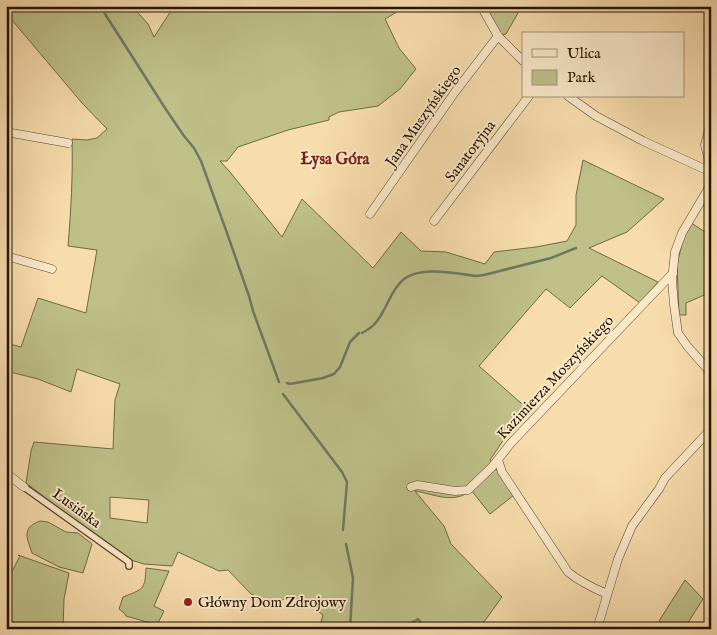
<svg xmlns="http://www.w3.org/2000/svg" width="717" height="635" font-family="'IM FELL English',serif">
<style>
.green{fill:#bec088;stroke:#706944;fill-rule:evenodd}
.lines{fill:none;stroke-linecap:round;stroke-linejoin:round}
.stream{stroke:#6d7863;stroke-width:2.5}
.pedestrian-casing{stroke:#58442c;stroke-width:8}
.minor-casing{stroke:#58442c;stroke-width:9}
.pedestrian{stroke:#fae8c9;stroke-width:5.5}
.minor{stroke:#fae8c9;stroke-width:8}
.poi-dot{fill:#8f2418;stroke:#fae8c9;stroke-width:2}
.labels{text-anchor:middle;stroke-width:4;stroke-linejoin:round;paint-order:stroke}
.street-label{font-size:15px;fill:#231201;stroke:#fae8c9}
.poi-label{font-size:15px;fill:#231201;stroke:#fae8c9;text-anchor:start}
.neighbourhood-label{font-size:16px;font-weight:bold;fill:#7a1f14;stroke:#fae8c9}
</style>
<rect width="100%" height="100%" fill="#f7dcac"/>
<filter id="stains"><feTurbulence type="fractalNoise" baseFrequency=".004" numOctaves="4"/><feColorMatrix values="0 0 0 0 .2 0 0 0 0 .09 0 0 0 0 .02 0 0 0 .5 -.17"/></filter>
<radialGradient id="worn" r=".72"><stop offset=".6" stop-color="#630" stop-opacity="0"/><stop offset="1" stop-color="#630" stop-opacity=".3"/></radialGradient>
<g class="green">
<path d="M 6,6 L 132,6 L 148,24 L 154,37 L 174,6 L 407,6 L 385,19 L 399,48 L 416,69 L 400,89 L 378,106 L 339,112 L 329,117 L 329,120 L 288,130 L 238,147 L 227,161 L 220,161 L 230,172 L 282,237 L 302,199 L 373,268 L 401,232 L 421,251 L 446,252 L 485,264 L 494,252 L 536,247 L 567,241 L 576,225 L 576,195 L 583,160 L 664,199 L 627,232 L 589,248 L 658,282 L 640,303 L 602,276 L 570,308 L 546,289 L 479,366 L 530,411 L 506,436 L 490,460 L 514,495 L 490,514 L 471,490 C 454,505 434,494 415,491 L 444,526 L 451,544 L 502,597 L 481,626 L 481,629 L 319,629 L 323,615 L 302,599 L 264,600 L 251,594 L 228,570 L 219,571 L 178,552 L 172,566 L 144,564 L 131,560 L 117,553 L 26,483 L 31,451 L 34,442 L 113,449 L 115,400 L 120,384 L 77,369 L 71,392 L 38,379 L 6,371 L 6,343 L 21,347 L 38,298 L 86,313 L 97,250 L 68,246 C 71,210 73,175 72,139 L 87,140 L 97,138 L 107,129 L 82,103 L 6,13 ZM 110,497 L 149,500 L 147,523 L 110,518 Z"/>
<polygon points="484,6 522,6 506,34 502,35"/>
<polygon points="690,222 711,236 711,292 686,303 686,315 679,315 677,265 684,235"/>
<path d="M 40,521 L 48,522 L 66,532 L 78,533 L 92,544 L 83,573 L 59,567 L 32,553 C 27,538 21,528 40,521 Z"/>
<polygon points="18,555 69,573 64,599 63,629 6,629 6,583 20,556"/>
<path d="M 146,568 L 169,571 L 154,606 L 164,611 L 157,625 L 126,616 L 124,613 L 119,609 L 123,597 C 143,589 145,590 146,568 Z"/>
<polygon points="685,580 703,599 684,629 670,629 659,621"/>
</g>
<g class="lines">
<g class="stream">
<polyline points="100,6 165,108 184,136 194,148 201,161 227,233 249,296 253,311 279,382"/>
<path d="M 362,333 C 375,326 378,321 385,308 C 389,300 393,291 399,284 C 414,264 455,273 476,276 L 484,275 L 551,258 L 576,248"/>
<polyline points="287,383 290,384 323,378 334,374 340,367 350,342 359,333"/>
<polyline points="283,394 342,472 347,482 343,530"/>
<polyline points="346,544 353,578 350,629"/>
<polyline points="401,629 418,619 426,629"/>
</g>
<defs>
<polyline id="pedestrian" points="24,487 129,562 129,566"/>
<g id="minor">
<polyline points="481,6 498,36 523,61"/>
<polyline points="568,96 596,116 643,141 711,172"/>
<polyline points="711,122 705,145 710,165 711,171"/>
<polyline points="6,132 68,143"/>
<polyline points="711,184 682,233 675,252 672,280 674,305 678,333 688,347 711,373"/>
<polyline points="370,214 455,92 498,36"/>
<polyline points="434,221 529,96"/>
<polyline points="6,256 52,269"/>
<path d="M 498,460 L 502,472 L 568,572 C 580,582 593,588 607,594"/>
<polyline points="6,473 24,487"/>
<polyline points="411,487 417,485 455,491 468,490 492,467 511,443 673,273"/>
<polyline points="597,629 618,559 632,526 659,489 665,478 711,429"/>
</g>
</defs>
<use href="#pedestrian" class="pedestrian-casing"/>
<use href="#minor" class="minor-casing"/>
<use href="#pedestrian" class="pedestrian"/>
<use href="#minor" class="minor"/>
</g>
<circle class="poi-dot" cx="188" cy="602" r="5"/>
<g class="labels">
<g class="street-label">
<text transform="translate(423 116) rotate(-55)" y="5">Jana Muszyńskiego</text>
<text transform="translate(470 151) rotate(-53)" y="5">Sanatoryjna</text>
<text transform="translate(555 377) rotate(-47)" y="5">Kazimierza Moszyńskiego</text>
<text transform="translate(77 508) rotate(36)" y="5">Lusińska</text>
</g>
<g class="poi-label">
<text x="198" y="607">Główny Dom Zdrojowy</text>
</g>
<g class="neighbourhood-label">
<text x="335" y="164">Łysa Góra</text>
</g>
</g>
<rect width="717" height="635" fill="none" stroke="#f7dcac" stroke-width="25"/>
<rect x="8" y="8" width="702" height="620" fill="none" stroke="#231201" stroke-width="2.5"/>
<rect x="12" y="12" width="692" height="610" fill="none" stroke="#231201"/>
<rect x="522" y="32" width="162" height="65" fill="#fae8c9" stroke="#a49279"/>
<rect x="532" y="49" width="25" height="8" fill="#fae8c9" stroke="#a49279"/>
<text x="567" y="58" font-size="15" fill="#231201">Ulica</text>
<rect x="532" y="70" width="25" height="15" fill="#bec088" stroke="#a49279"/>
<text x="567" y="82" font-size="15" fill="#231201">Park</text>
<rect width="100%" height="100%" filter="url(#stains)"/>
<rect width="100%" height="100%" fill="url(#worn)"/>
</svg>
